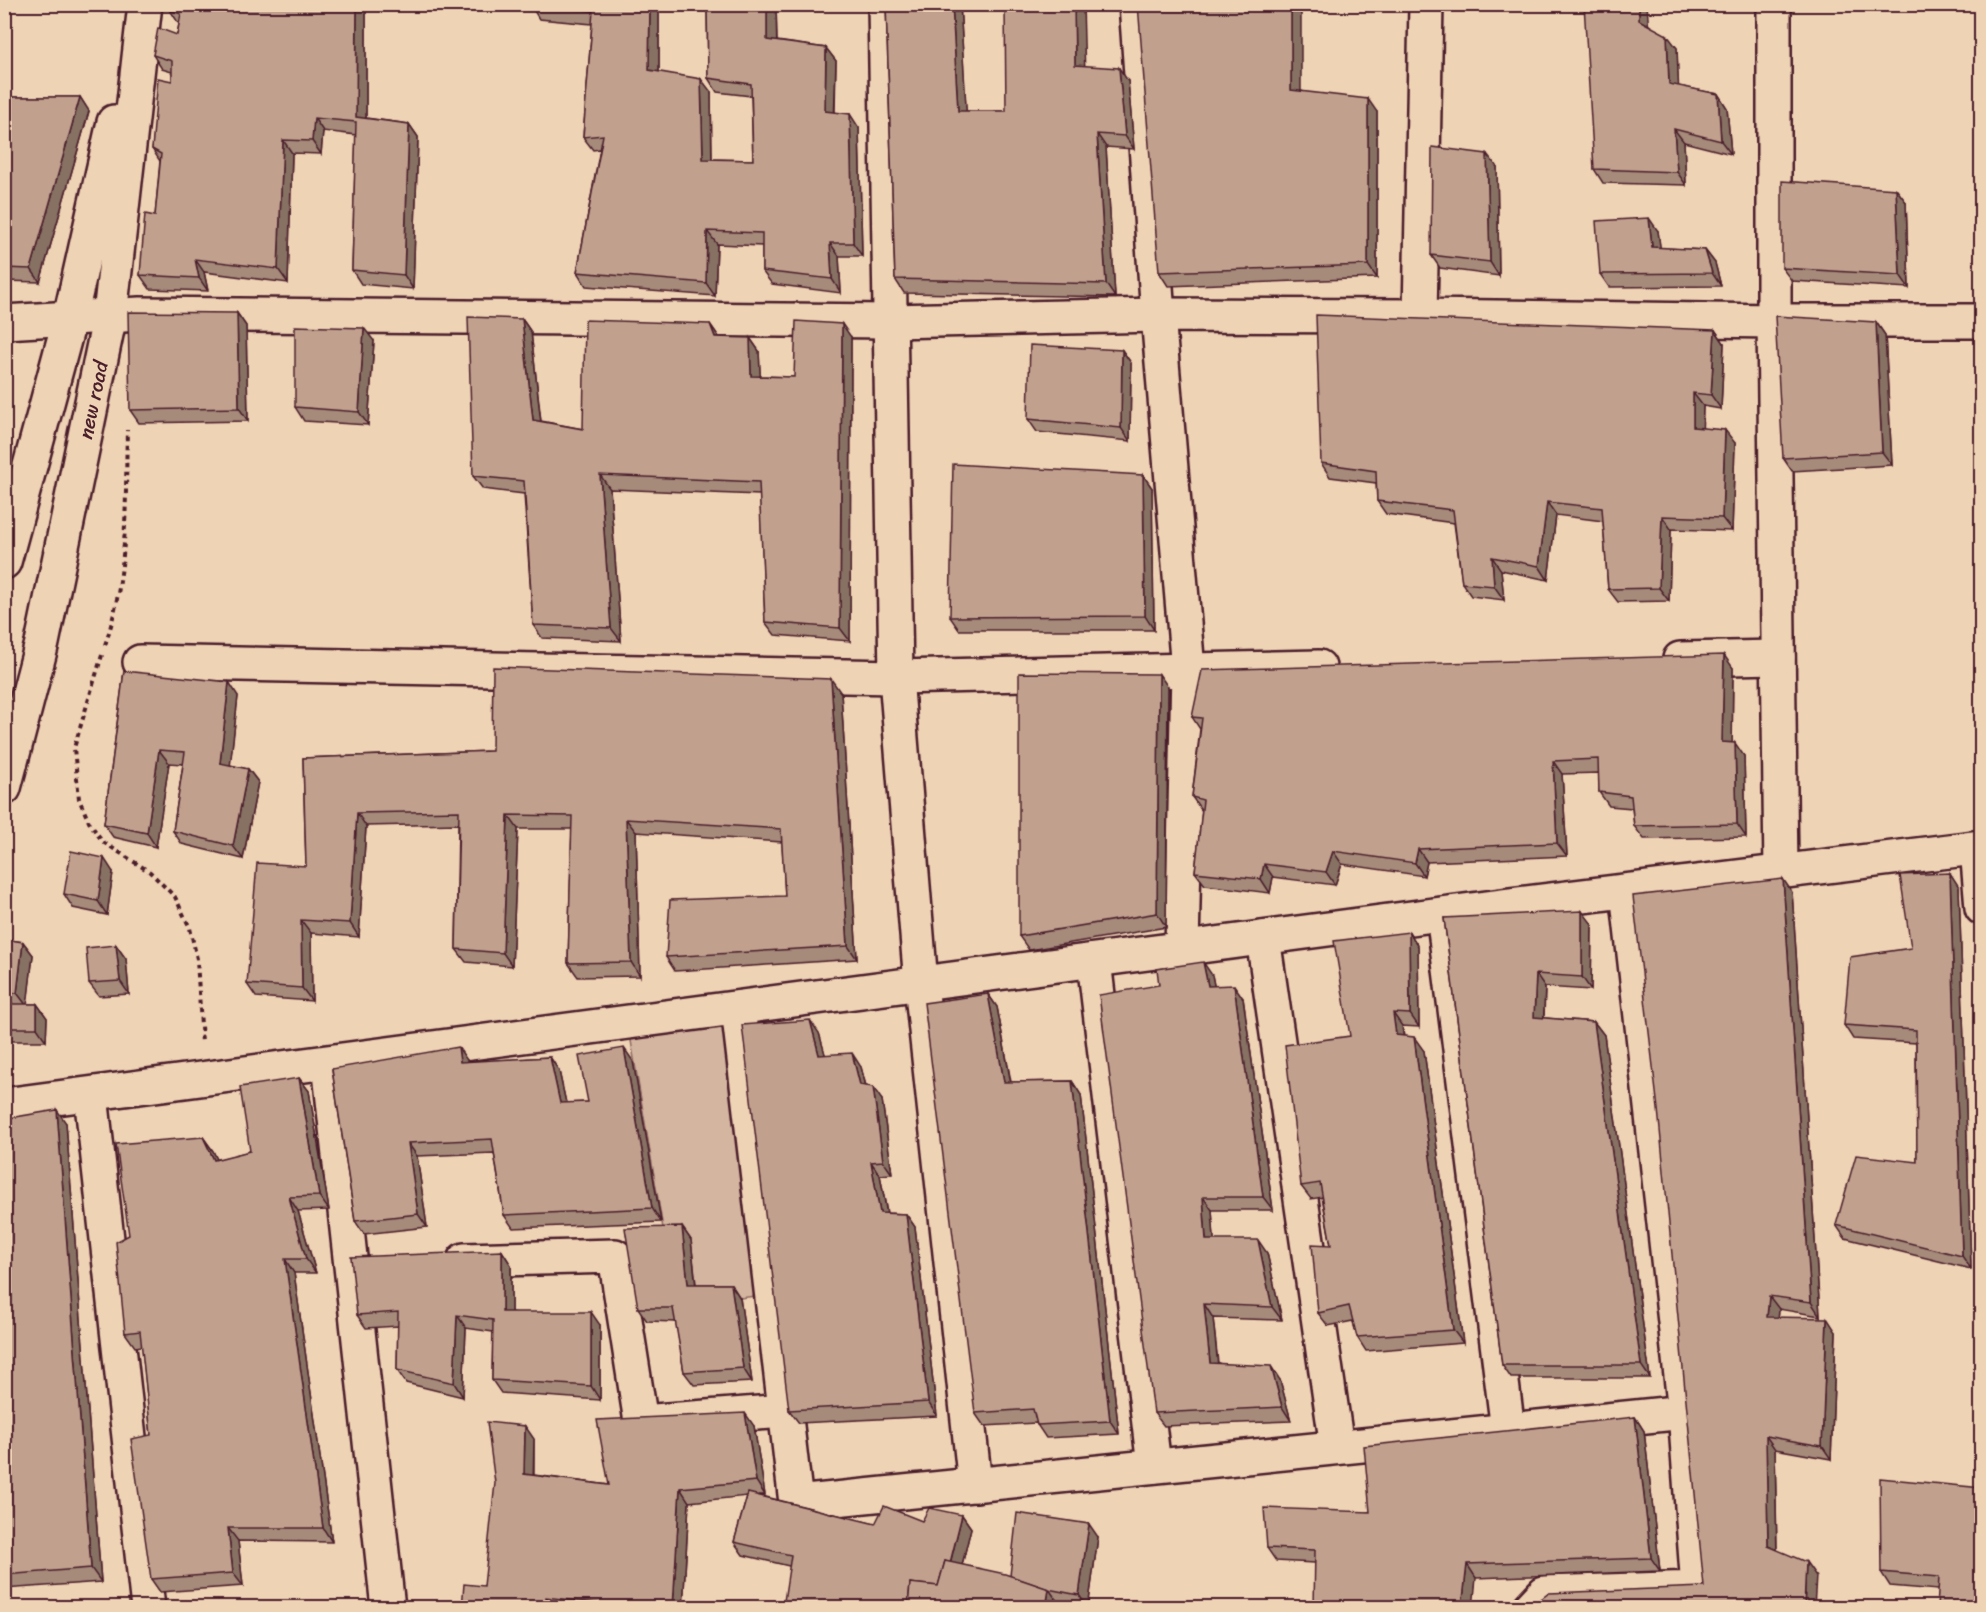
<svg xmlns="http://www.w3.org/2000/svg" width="1986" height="1612" font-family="Sriracha,sans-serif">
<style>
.green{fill:#d4b59f;stroke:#8f6a65;stroke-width:1.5}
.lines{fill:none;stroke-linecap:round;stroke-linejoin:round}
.street-casing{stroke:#4a1f2b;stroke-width:38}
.secondary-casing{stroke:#4a1f2b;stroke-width:38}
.path{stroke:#4a1f2b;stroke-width:4;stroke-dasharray:4.5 4.5;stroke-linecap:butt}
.street{stroke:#efd3b5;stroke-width:33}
.secondary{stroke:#efd3b5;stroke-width:33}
.wall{fill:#a68a7a;stroke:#4a1f2b;stroke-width:1.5}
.shaded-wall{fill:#877163;stroke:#4a1f2b;stroke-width:1.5}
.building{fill:#c1a18e;stroke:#4a1f2b;stroke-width:1.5}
.labels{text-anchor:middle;stroke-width:4.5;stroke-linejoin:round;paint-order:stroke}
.street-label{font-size:20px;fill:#4a1f2b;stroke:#efd3b5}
</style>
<rect width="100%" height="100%" fill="#efd3b5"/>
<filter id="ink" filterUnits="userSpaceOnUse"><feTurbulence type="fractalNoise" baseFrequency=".0167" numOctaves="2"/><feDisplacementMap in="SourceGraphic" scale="12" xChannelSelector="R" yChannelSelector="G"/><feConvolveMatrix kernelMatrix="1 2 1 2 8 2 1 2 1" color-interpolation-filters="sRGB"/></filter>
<g filter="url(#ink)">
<polygon class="green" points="738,1008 771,1294 740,1298 697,1297 665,1240 629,1029"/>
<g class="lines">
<defs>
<g id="street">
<polyline points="885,4 896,677 921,984 975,1485"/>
<polyline points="1136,4 1158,315 1188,670 1182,949"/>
<polyline points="1426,4 1420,316 1774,321 1982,321"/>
<polyline points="1774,4 1774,321 1781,872"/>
<polyline points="4,322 140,314 891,321 1158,315 1420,316"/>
<polyline points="1680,659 1778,657"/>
<polyline points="140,662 896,677 1319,667"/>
<polyline points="1977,848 1982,908"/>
<polyline points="1443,914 1508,1430"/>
<polyline points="1263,938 1337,1447"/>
<polyline points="1094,961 1154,1466"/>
<polyline points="738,1008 796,1503 1685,1412 1627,891"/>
<polyline points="329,1063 388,1608"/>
<polyline points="91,1095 148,1608"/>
<polyline points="4,1105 1509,905 1982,847"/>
<polyline points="464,1260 615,1256 641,1422 785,1411"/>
<polyline points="1530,1608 1544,1593 1698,1588 1685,1412"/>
</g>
<g id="secondary">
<polyline points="4,562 70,318 114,122"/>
<polyline points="4,788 42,643 110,315 145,4"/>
</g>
</defs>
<use href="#street" class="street-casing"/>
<use href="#secondary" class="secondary-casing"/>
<g class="path">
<path d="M 105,645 C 129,574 125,504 127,430"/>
<polyline points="102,655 74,748 79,799 89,822 103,842 150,872 175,897 190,928 197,959 202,1043"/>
</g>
<use href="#street" class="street"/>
<use href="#secondary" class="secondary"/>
</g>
<g class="wall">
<polygon points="530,4 659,4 659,72 711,92 712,159 753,160 751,96 717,92 708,78 707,4 776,4 777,41 826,48 836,61 835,112 859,128 862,256 839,256 841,293 772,284 762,271 762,246 717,244 715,296 586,286 577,272 600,149 593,150 583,137 592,24 539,19"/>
<polygon points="886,4 960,4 966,111 1006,111 1084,66 1128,81 1134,149 1106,147 1115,297 904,293 895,279"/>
<polygon points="366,6 366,118 409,124 418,137 413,289 361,284 352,270 356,135 323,131 321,154 292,153 288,283 204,272 208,291 150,289 140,275 155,216 160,161 152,149 172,81 172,72 162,69 153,55 177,35 179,24 170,10"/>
<polygon points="1648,24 1677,48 1678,86 1718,94 1727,108 1731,154 1684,142 1686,185 1603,183 1594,169"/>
<polygon points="1301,91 1377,112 1377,278 1168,286 1159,272"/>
<polygon points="4,97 80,97 89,111 40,282 4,281"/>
<polygon points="1497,167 1499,276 1440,268 1431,255"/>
<polygon points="1896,189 1906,202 1909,288 1792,281 1782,268"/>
<polygon points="1658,231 1660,248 1705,250 1715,263 1721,286 1609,287 1600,274"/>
<polygon points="237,313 246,326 248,421 139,423 130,410"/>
<polygon points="522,319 531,332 541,421 583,429 710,324 719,337 750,338 759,351 760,376 794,377 851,337 850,641 775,635 765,622 760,495 610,489 621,641 542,638 533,625 524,494 483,489 473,476"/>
<polygon points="1876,322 1885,335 1892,465 1792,471 1783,458"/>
<polygon points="1715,330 1724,343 1721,409 1703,406 1702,428 1735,443 1732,531 1671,529 1669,601 1618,602 1608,589 1603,521 1556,515 1548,580 1501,570 1504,600 1471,596 1462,583 1454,523 1386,514 1377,501 1376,483 1330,477 1321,463"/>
<polygon points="374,341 368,425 304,421 295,407"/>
<polygon points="1122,350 1131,363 1130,441 1037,432 1028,419"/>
<polygon points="1143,475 1152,488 1154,630 959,630 950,617"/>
<polygon points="1733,668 1732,743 1744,756 1746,837 1644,839 1634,826 1632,808 1609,806 1599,792 1599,773 1562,774 1567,856 1427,862 1424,876 1342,864 1335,885 1273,877 1270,893 1205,885 1195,872 1202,811 1192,797 1200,729 1192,717"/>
<polygon points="124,671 238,696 230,765 248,769 258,782 243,859 182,844 173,831 183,764 169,763 156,847 113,837 104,824"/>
<polygon points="1168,687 1166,927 1029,950 1019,936"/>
<polygon points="841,693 857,959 675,971 666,957 785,896 782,842 636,832 640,976 578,977 568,963 572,829 518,829 512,966 466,962 456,949 458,824 366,826 359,937 311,933 312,1001 256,997 247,984 306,866 303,758 492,751"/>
<polygon points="113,872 107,915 73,908 64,894"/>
<polygon points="1959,887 1971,1269 1845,1238 1836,1225 1917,1162 1916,1043 1853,1039 1844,1025 1911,948"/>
<polygon points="1792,892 1820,1316 1779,1309 1778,1318 1836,1332 1831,1459 1775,1449 1777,1550 1816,1576 1704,1587"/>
<polygon points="1444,918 1592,924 1591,990 1545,987 1544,1018 1594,1022 1604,1035 1650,1378 1511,1378 1502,1365"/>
<polygon points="1409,932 1418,946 1419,1027 1402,1026 1404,1036 1424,1051 1463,1343 1366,1351 1357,1337 1353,1321 1328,1326 1318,1313 1331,1245 1322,1197 1311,1199 1301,1186 1350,1036"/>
<polygon points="4,939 23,942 33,955 27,1004 37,1004 47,1018 46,1041 4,1041"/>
<polygon points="116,945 126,959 129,994 99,996 89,983"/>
<polygon points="1212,975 1214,986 1243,998 1273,1210 1212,1210 1214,1240 1267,1253 1282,1320 1213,1318 1218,1363 1280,1380 1291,1421 1164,1426 1154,1413"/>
<polygon points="988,994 997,1007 1011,1082 1072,1081 1081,1095 1119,1434 1046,1438 1036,1423 984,1426 975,1413"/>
<polygon points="819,1033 825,1055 861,1067 866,1086 882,1100 892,1174 880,1175 887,1213 906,1214 915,1227 937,1416 799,1423 789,1410"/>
<polygon points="550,1057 559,1071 566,1103 588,1102 633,1061 661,1222 513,1228 504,1215 494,1153 417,1156 427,1227 364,1234 355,1221 332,1069 467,1060 467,1062"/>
<polygon points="299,1078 309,1091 329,1210 298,1211 316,1273 294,1273 332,1542 238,1541 243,1586 160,1592 151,1579 151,1435 142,1346 135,1347 125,1333 129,1235 203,1137 213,1151 217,1160 250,1151"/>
<polygon points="4,1119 66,1123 101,1582 4,1589"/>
<polygon points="682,1227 691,1240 696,1284 731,1284 740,1298 752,1382 694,1385 684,1372 676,1322 647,1321 638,1308"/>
<polygon points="502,1251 511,1265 511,1312 600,1325 600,1400 501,1393 492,1380 493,1332 466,1328 463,1397 406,1383 397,1370 398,1326 366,1328 357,1315"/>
<polygon points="1635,1417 1644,1431 1660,1571 1476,1578 1315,1563 1276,1561 1267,1548"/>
<polygon points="754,1426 765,1495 758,1495 875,1524 922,1521 962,1515 971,1528 962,1565 1010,1576 1098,1537 1088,1608 1059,1602 789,1566 743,1555 734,1542 747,1496 689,1502 683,1608 462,1608 484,1586 534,1439 534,1475 609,1485"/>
<polygon points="1982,1488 1938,1590 1890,1586 1881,1572"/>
</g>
<g class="shaded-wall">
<polygon points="357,4 365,4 366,6 366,131 356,117"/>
<polygon points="650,4 659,4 659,84 649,70"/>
<polygon points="767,4 776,4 777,53 767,40"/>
<polygon points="952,4 960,4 967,124 958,111"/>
<polygon points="1074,4 1083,4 1085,78 1075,65"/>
<polygon points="1291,4 1301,4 1301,104 1291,90"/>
<polygon points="1639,4 1647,4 1649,33 1639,20"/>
<polygon points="1667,35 1677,48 1679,98 1669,84"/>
<polygon points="826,48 836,61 834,125 825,111"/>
<polygon points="1119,68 1128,81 1134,149 1125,136"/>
<polygon points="701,79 711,92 712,172 703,159"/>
<polygon points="1718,94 1727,108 1731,154 1721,141"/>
<polygon points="80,97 89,111 40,282 31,269"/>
<polygon points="1368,99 1377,112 1377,278 1368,265"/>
<polygon points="850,114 859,128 862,256 853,243"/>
<polygon points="314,118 323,131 321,154 312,141"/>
<polygon points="409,124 418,137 413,289 404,275"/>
<polygon points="1674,129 1684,142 1686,185 1677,172"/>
<polygon points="1097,134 1106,147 1115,297 1106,284"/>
<polygon points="283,140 292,153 288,283 278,269"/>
<polygon points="1487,154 1497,167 1499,276 1490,262"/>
<polygon points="1896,189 1906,202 1909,288 1900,275"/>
<polygon points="1649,218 1658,231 1662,261 1652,247"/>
<polygon points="707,231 717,244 715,296 706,283"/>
<polygon points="830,243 839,256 841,293 832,279"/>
<polygon points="1705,250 1715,263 1721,286 1712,273"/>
<polygon points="195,259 204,272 208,291 199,278"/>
<polygon points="237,313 246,326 248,421 239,408"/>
<polygon points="522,319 531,332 542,433 533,420"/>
<polygon points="1876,322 1885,335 1892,465 1882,452"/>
<polygon points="710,324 719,337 715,337"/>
<polygon points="842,324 851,337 850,641 840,628"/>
<polygon points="364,328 374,341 368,425 359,412"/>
<polygon points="1715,330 1724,343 1721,409 1711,395"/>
<polygon points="750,338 759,351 761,389 751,376"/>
<polygon points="1122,350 1131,363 1130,441 1121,428"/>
<polygon points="1693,393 1703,406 1702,441 1693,427"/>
<polygon points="1725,430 1735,443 1732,531 1722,518"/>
<polygon points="600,475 610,489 621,641 611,628"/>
<polygon points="1143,475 1152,488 1154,630 1145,616"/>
<polygon points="1547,502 1556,515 1548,580 1539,566"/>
<polygon points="1662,516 1671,529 1669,601 1659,588"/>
<polygon points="1492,557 1501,570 1504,600 1494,586"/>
<polygon points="1724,655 1733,668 1732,755 1722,742"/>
<polygon points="1159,674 1168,687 1166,927 1157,913"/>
<polygon points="831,679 841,693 857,959 848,946"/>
<polygon points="229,682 238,696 229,776 220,763"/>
<polygon points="1735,743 1744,756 1746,837 1737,824"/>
<polygon points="159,750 169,763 156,847 147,833"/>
<polygon points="1553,761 1562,774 1567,856 1557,843"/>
<polygon points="248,769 258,782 243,859 233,846"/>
<polygon points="357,813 366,826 359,937 350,923"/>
<polygon points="508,815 518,829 512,966 503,953"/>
<polygon points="626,819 636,832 640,976 631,962"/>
<polygon points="1418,849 1427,862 1424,876 1415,863"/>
<polygon points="1333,851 1342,864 1335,885 1326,872"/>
<polygon points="104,858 113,872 107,915 98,901"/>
<polygon points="1264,864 1273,877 1270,893 1261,879"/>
<polygon points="1950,873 1959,887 1971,1269 1962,1256"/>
<polygon points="1783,879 1792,892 1820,1316 1811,1302"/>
<polygon points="1582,911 1592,924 1591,990 1582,977"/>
<polygon points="301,920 311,933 312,1001 302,988"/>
<polygon points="1409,932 1418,946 1419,1027 1410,1014"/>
<polygon points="23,942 33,955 27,1006 17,993"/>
<polygon points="116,945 126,959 129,994 120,981"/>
<polygon points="1203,962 1212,975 1217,1000 1208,986"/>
<polygon points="1536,974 1545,987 1543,1031 1534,1017"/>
<polygon points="1234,985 1243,998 1273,1210 1263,1197"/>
<polygon points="988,994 997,1007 1013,1095 1004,1082"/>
<polygon points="37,1004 47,1018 46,1041 37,1028"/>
<polygon points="1393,1013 1402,1026 1405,1049 1396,1035"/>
<polygon points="810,1020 819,1033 829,1068 819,1055"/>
<polygon points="1594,1022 1604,1035 1650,1378 1641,1365"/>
<polygon points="1414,1037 1424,1051 1463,1343 1453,1330"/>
<polygon points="458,1047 467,1060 470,1075 460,1062"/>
<polygon points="624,1048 633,1061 661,1222 652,1208"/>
<polygon points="852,1053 861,1067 869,1099 860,1085"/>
<polygon points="550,1057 559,1071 569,1117 560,1103"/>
<polygon points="299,1078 309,1091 329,1210 319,1196"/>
<polygon points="1072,1081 1081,1095 1119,1434 1110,1421"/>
<polygon points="873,1087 882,1100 892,1174 883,1161"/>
<polygon points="57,1110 66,1123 101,1582 91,1568"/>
<polygon points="203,1137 213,1151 224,1174 214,1160"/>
<polygon points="408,1143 417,1156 427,1227 418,1214"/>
<polygon points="871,1162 880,1175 889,1226 880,1213"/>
<polygon points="289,1197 298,1211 316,1273 306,1259"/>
<polygon points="1203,1197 1212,1210 1215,1253 1206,1240"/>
<polygon points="906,1214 915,1227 937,1416 928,1402"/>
<polygon points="682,1227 691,1240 697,1297 688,1284"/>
<polygon points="1258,1240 1267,1253 1282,1320 1272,1307"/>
<polygon points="502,1251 511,1265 511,1326 502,1312"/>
<polygon points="285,1259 294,1273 332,1542 323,1528"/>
<polygon points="731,1284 740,1298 752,1382 743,1368"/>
<polygon points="1769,1296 1779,1309 1777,1331 1767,1317"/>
<polygon points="1204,1304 1213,1318 1219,1376 1210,1363"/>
<polygon points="591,1312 600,1325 600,1400 591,1386"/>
<polygon points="457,1315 466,1328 463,1397 454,1383"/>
<polygon points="1827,1318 1836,1332 1831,1459 1822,1446"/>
<polygon points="1271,1366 1280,1380 1291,1421 1282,1407"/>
<polygon points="745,1413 754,1426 765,1495 756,1481"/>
<polygon points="1635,1417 1644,1431 1660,1571 1651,1558"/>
<polygon points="525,1426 534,1439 533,1487 524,1474"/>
<polygon points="1766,1436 1775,1449 1777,1560 1768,1546"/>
<polygon points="680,1488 689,1502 683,1608 673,1608"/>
<polygon points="962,1515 971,1528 952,1606 943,1593"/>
<polygon points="1089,1524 1098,1537 1088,1608 1079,1595"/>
<polygon points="228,1528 238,1541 243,1586 233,1573"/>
<polygon points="1806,1562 1816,1576 1814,1608 1804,1608"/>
<polygon points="1467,1564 1476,1578 1473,1608 1462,1608"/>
<polygon points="1049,1589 1062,1608 1046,1608"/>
<polygon points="546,1597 553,1608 546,1608"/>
</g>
<g class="building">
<polygon points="171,4 357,4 356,117 409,124 404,275 352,270 356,122 314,118 312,141 283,140 278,269 195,259 199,278 140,275 145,214 155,216 161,154 152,149 158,78 172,81 172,61 153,55 158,28 177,35 181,14 170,10"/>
<polygon points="530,4 650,4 649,70 701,79 703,159 753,160 751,84 708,78 707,4 767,4 767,40 826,48 825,111 850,114 853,243 830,243 832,279 762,271 762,233 707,231 706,283 577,272 603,135 583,137 593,11 530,6"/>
<polygon points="886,4 952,4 958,111 1006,111 1005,4 1074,4 1075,65 1119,68 1125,136 1097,134 1106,284 895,279"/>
<polygon points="1138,4 1291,4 1291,90 1368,99 1368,265 1159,272"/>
<polygon points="1584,4 1639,4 1639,20 1667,35 1669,84 1718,94 1721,141 1674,129 1677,172 1594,169"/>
<polygon points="4,97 80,97 31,269 4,268"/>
<polygon points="1432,147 1487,154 1490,262 1431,255"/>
<polygon points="1782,181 1896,189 1900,275 1782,268"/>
<polygon points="1649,218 1652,247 1705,250 1712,273 1600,274 1596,221"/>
<polygon points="128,312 237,313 239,408 130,410"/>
<polygon points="1316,315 1715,330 1711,395 1693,393 1693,427 1725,430 1722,518 1662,516 1659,588 1608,589 1602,508 1547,502 1539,566 1492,557 1494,586 1462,583 1453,510 1377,501 1376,471 1321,463"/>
<polygon points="1775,316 1876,322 1882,452 1783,458"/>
<polygon points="468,317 522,319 533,420 583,429 585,320 710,324 715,337 750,338 751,376 794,377 796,321 842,324 840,628 765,622 759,482 600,475 611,628 533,625 524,481 473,476"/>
<polygon points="295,326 364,328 359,412 295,407"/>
<polygon points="1030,345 1122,350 1121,428 1028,419"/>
<polygon points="953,464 1143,475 1145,616 950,617"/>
<polygon points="1724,655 1722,742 1735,743 1737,824 1634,826 1631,796 1599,792 1598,759 1553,761 1557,843 1418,849 1415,863 1333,851 1326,872 1264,864 1261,879 1195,872 1203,800 1192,797 1202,718 1192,717 1202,670"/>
<polygon points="493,667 831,679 848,946 666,957 670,900 785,896 781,829 626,819 631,962 568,963 572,816 508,815 503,953 456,949 459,811 357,813 350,923 301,920 302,988 247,984 257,863 306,866 303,758 492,751"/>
<polygon points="124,671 229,682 220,763 248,769 233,846 173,831 185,752 159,750 147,833 104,824"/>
<polygon points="1019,673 1159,674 1157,913 1019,936"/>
<polygon points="71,851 104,858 98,901 64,894"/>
<polygon points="1950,873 1962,1256 1836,1225 1856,1155 1917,1162 1916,1030 1844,1025 1850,957 1911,948 1900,875"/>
<polygon points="1783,879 1811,1302 1769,1296 1767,1317 1827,1318 1822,1446 1766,1436 1768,1546 1806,1562 1804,1608 1529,1608 1549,1593 1704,1587 1658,1109 1633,896"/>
<polygon points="1582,911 1582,977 1536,974 1534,1017 1594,1022 1641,1365 1502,1365 1444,918"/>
<polygon points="1409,932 1410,1014 1393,1013 1396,1035 1414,1037 1453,1330 1357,1337 1349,1306 1318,1313 1312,1244 1331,1245 1320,1183 1301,1186 1285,1045 1350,1036 1334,941"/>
<polygon points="4,939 23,942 17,993 4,993"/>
<polygon points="116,945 120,981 89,983 86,948"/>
<polygon points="1203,962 1208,986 1234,985 1263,1197 1203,1197 1206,1240 1258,1240 1272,1307 1204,1304 1210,1363 1271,1366 1282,1407 1154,1413 1099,995 1159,985 1157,969"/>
<polygon points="988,994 1004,1082 1072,1081 1110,1421 1037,1425 1033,1409 975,1413 924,1003"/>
<rect x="4" y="1004" width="33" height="24"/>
<polygon points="810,1020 819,1055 852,1053 860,1085 873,1087 883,1161 871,1162 880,1213 906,1214 928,1402 789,1410 742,1025"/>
<polygon points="458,1047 460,1062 550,1057 560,1103 588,1102 579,1056 624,1048 652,1208 504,1215 492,1139 408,1143 418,1214 355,1221 332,1069"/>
<polygon points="299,1078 319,1196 289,1197 306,1259 285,1259 323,1528 228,1528 233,1573 151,1579 131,1439 151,1435 140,1331 125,1333 116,1242 129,1235 116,1144 203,1137 214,1160 250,1151 240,1087"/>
<polygon points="57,1110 91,1568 4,1575 4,1119"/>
<polygon points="682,1227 688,1284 731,1284 743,1368 684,1372 673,1308 638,1308 625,1228"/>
<polygon points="502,1251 502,1312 591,1312 591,1386 492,1380 493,1320 457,1315 454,1383 397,1370 398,1312 357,1315 351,1257"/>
<polygon points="745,1413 756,1481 680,1488 673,1608 639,1608 546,1597 546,1608 462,1608 464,1584 484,1586 495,1483 487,1422 525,1426 524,1474 609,1485 597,1420"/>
<polygon points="1635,1417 1651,1558 1467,1564 1462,1608 1314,1608 1315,1550 1267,1548 1264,1508 1370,1512 1364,1446"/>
<polygon points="1880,1478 1982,1488 1982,1608 1937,1608 1939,1577 1881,1572"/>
<polygon points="748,1493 875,1524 884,1506 922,1521 929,1508 962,1515 950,1563 945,1561 938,1586 910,1583 908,1608 783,1608 791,1555 734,1542"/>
<polygon points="1017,1513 1089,1524 1079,1595 1048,1589 1010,1576"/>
<polygon points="945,1561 1005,1574 1049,1589 1046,1608 908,1608 910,1583 938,1586"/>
</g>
</g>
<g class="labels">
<g class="street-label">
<text transform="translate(93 400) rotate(-78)" y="7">new road</text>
</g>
</g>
<rect width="1986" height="1612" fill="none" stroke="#efd3b5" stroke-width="24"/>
<rect x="12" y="12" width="1962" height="1588" fill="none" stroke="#4a1f2b" stroke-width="2" filter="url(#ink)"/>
</svg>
